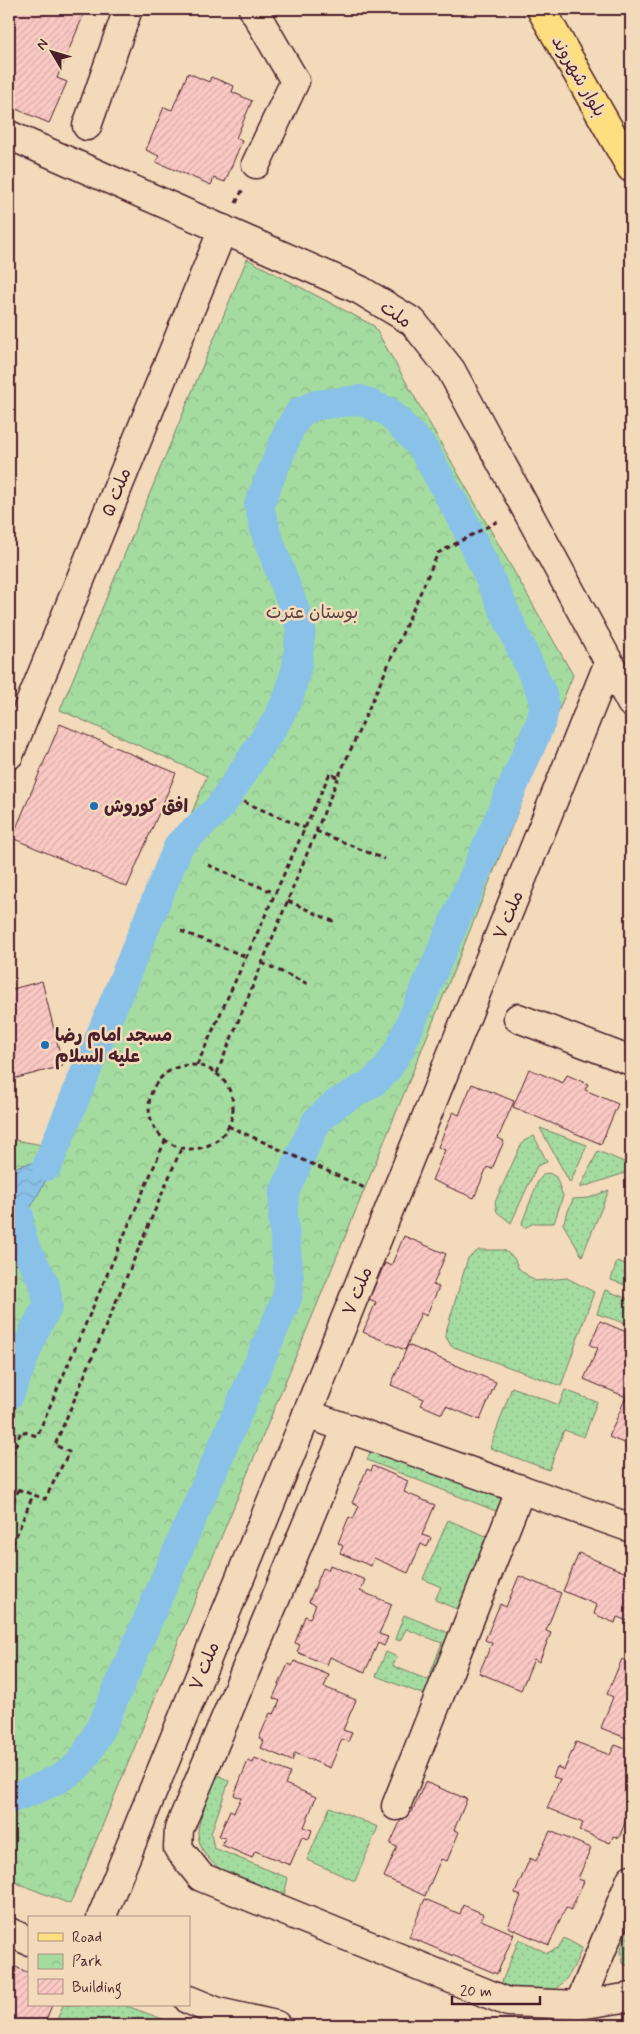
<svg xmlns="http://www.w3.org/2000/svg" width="640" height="2034" font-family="Mynerve,'Playpen Sans Arabic',sans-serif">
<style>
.grass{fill:url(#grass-dots);stroke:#777e66}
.park{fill:url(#park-crowns);stroke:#777e66}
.water{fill:url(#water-waves);stroke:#70809c}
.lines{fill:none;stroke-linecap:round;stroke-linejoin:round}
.canal{stroke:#8ac1e8;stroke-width:30}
.building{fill:url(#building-hatch);stroke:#4a1f2b}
.minor-casing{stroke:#4a1f2b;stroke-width:31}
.major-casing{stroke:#4a1f2b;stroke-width:31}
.path{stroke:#4a1f2b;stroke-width:3;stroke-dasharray:5 4;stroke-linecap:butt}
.minor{stroke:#f2daba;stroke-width:28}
.major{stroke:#fedf80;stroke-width:28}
.poi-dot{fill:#1f6fb2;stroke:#f2daba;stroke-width:2}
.labels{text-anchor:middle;stroke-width:5;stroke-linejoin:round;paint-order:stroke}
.street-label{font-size:18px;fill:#4a1f2b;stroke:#f2daba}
.park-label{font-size:18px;fill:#5c4542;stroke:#f2daba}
.poi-label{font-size:18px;font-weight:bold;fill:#4a1f2b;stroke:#f2daba;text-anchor:start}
</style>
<defs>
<pattern id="grass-dots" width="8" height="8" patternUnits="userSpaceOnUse" patternTransform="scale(1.25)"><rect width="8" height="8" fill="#a4dca0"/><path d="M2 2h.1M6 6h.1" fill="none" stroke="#8fbc8a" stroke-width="1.8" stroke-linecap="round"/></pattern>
<pattern id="park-crowns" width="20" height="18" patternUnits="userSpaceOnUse" patternTransform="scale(1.25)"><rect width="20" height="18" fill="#a4dca0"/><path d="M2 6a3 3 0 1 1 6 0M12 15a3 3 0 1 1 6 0" fill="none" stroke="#8fbc8a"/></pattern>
<pattern id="water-waves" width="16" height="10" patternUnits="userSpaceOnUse" patternTransform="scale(1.25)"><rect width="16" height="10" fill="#8ac1e8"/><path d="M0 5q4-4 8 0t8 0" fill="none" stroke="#79a5c7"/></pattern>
<pattern id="building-hatch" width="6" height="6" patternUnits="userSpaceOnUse" patternTransform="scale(1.25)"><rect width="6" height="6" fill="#fac9c4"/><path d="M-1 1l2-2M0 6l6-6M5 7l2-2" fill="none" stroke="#d8aca9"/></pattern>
</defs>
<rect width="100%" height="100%" fill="#f2daba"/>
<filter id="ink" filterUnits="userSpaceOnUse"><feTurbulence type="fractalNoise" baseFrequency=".02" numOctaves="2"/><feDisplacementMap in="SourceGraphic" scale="10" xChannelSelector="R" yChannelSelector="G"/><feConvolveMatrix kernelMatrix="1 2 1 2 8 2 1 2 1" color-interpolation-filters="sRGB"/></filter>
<g filter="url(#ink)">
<g class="grass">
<polygon points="540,1128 587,1145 570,1183"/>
<polygon points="534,1136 547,1162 537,1166 511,1223 497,1212 495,1202 519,1149 524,1141"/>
<polygon points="598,1151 631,1165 631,1171 580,1188"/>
<polygon points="549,1173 556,1177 563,1196 554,1223 534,1223 524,1228 522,1223 538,1181 544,1174"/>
<polygon points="609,1190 582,1256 563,1224 573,1199 589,1198"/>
<polygon points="479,1250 504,1250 514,1258 519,1269 535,1281 567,1278 594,1292 561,1386 451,1346 445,1335 468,1258"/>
<polygon points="617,1261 631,1266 631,1287 611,1280"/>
<polygon points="605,1290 631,1300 631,1325 597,1314"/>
<polygon points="512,1387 559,1405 565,1390 597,1402 584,1437 564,1430 549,1470 490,1448"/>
<polygon points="372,1447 506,1501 501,1513 367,1460"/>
<polygon points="448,1520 500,1542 469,1614 435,1600 441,1587 423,1579"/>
<polygon points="404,1615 456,1636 432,1698 376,1676 386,1652 397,1657 393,1666 428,1680 442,1643 406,1629 400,1641 395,1639"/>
<path d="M 216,1774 L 229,1781 L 211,1833 L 214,1848 L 288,1878 L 284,1895 C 254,1884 200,1873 198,1833 C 197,1822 212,1786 216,1774 Z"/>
<polygon points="330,1807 378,1827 355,1881 307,1860"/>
<polygon points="631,1919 631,1968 622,1963 621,1949"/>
<path d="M 564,1938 L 582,1948 C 571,1974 567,1985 540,1997 L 501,1984 L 519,1939 L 547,1953 L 558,1948 Z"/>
<polygon points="63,2005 124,2005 179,2025 132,2025 111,2018 107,2025 55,2025"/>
</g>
<polygon class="park" points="247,259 374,326 573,675 405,1091 70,1904 9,1880 9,1139 54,1147 207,776 60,710"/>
<path class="water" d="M 32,1163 L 47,1166 L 52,1169 L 25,1218 C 1,1210 7,1182 18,1166 Z"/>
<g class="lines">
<g class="canal">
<polyline points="9,1395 35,1329 48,1306 45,1285 25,1247 19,1226 19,1216"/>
<path d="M 9,1799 C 30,1792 55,1783 74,1769 C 88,1758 96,1734 105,1719 L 287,1298 L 289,1278 L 283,1218 L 284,1193 L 308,1139 L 317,1121 L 337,1103 L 374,1082 L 387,1069 L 399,1050 L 542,719 L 544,707 L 542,694 L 466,526 L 423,448 L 389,412 L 360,400 L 316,405 L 300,412 L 290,428 L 259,505 L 267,536 L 301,627 L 297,666 L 289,696 L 277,720 L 220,807 L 179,845 L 47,1166"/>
</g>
</g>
<g class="building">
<polygon points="16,9 86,9 57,78 67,82 49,123 9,106 9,27"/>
<polygon points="188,73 209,82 211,77 234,86 232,92 252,101 236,138 242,141 225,182 214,178 211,185 156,162 159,156 146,150 164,107 172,110"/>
<polygon points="60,724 176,773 127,887 12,838"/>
<polygon points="42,981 63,1066 9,1080 9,990"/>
<polygon points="529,1069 563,1083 567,1075 588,1084 585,1090 618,1104 601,1144 513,1107"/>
<polygon points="472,1084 514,1101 498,1138 504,1141 492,1169 487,1167 474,1198 432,1180 445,1150 438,1147 453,1112 459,1115"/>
<polygon points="404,1236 446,1254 433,1285 439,1287 426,1316 421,1313 405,1350 363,1332 376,1302 369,1299 385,1263 391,1266"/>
<polygon points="600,1321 631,1334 631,1384 626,1397 584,1379 598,1348 590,1345"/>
<polygon points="408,1345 496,1382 480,1420 446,1406 442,1414 421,1405 424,1399 391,1385"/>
<polygon points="625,1399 631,1401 631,1446 609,1437"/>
<polygon points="373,1466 408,1481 404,1492 435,1505 422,1535 431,1538 427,1547 421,1544 408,1573 374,1558 371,1566 340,1553 343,1546 338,1543 349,1517 353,1519 359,1506 352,1503 367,1469 371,1471"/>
<polygon points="579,1553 631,1575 631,1622 617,1617 615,1623 594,1614 597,1605 563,1591"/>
<polygon points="330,1565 365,1580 360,1591 392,1604 379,1634 388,1637 384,1646 378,1643 365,1672 330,1657 327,1665 297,1652 300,1645 295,1643 305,1616 310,1618 316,1605 309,1602 323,1568 328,1570"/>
<polygon points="519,1576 561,1593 546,1631 551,1633 539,1662 534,1659 521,1690 479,1673 492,1643 485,1640 500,1604 506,1607"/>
<polygon points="631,1654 631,1740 601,1728 613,1697 607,1694 622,1659 628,1662"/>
<polygon points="294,1661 329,1675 324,1687 356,1700 343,1730 352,1733 348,1742 342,1739 330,1768 295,1753 292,1761 261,1748 264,1741 259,1738 270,1713 274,1714 280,1701 273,1698 288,1664 292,1666"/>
<polygon points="576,1742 610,1755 615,1745 631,1751 631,1797 625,1810 629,1812 619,1838 613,1836 610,1843 579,1830 583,1823 547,1808 560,1779 553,1777 557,1767 564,1770"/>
<polygon points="255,1758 290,1773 285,1784 316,1797 304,1827 312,1830 309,1839 302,1837 290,1865 255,1851 252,1858 222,1845 225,1838 219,1836 230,1810 234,1812 241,1798 234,1795 248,1761 253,1763"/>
<polygon points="425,1782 467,1799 454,1830 459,1832 447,1861 441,1859 425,1896 384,1877 397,1847 390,1844 406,1809 412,1812"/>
<polygon points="550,1831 591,1848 578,1879 584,1881 571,1910 566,1907 549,1945 508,1927 521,1896 515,1893 530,1858 536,1861"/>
<polygon points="425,1899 460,1914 463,1905 484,1914 481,1920 514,1934 497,1974 409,1937"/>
<polygon points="9,1964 29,1973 29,2005 52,2005 44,2025 9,2025"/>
</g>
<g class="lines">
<defs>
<g id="minor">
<polyline points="253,9 295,81 256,164"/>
<polyline points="87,126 128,9"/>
<polyline points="9,135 360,290 413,322 451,370 631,703"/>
<polyline points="9,755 223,229"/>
<polyline points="518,1018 631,1061"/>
<polyline points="307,1414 631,1528"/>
<polyline points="347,1428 179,1829 178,1848 201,1877 508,2002 579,2005 631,1997"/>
<polyline points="396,1806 521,1489"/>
<polyline points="101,1918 307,1414 609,662"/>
<polyline points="9,1932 29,1941"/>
<polyline points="189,2000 218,2012 276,2025"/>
<polyline points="579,2005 631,1879"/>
</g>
<polyline id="major" points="541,9 631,168"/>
</defs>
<use href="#minor" class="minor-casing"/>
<use href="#major" class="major-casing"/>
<g class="path">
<polyline points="236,203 243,189"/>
<polyline points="244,802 305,828"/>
<polyline points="316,831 384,859"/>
<polyline points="208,865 275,893"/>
<polyline points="288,901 337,923"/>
<polyline points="181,931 247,957"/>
<polyline points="262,963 308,984"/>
<polyline points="197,1065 330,773 338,778 438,553 500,520"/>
<circle cx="191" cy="1107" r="42"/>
<polyline points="217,1073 338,778"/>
<polyline points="228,1126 367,1189"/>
<polyline points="9,1463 21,1431 37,1436 165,1141"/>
<polyline points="9,1486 45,1499 69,1452 55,1445 181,1149"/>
<polyline points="9,1510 19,1489"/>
<polyline points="9,1553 33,1495"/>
</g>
<use href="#minor" class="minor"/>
<use href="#major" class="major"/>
</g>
</g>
<g class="poi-dot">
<circle cx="94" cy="806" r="5"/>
<circle cx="45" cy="1045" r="5"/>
</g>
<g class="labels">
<g class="street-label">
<text transform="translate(579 76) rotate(60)" y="6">بلوار شهروند</text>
<text transform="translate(396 314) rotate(34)" y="6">ملت</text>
<text transform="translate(116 492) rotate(-68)" y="6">ملت ۵</text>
<text transform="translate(508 915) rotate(-68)" y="6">ملت ۷</text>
<text transform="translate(357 1291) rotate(-68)" y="6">ملت ۷</text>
<text transform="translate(204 1666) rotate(-68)" y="6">ملت ۷</text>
</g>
<g class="park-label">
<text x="312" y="618">بوستان عترت</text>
</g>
<g class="poi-label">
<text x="104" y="812">افق کوروش</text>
<text x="55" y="1041">مسجد امام رضا<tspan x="55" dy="21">علیه السلام</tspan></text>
</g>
</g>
<rect width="640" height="2034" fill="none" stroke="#f2daba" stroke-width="30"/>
<rect x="15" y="15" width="610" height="2004" fill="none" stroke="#4a1f2b" stroke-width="2" filter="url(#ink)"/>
<rect x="28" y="1916" width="162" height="90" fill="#f2daba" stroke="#af8f81"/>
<rect x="38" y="1933" width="25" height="8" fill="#fedf80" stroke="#af8f81"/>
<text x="72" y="1942" font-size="15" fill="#4a1f2b">Road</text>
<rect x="38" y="1954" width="25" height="15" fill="url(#park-crowns)" stroke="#af8f81"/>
<text x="72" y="1966" font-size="15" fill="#4a1f2b">Park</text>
<rect x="38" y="1979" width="25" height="15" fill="url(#building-hatch)" stroke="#af8f81"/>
<text x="72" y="1992" font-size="15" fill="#4a1f2b">Building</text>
<g transform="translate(52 52) rotate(308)" stroke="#f2daba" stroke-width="4" paint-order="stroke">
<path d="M0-4L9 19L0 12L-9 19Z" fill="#4a1f2b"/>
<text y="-8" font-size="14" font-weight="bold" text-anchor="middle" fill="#4a1f2b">N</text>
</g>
<path d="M452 1996v8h88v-8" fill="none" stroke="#4a1f2b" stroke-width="2.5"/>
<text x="460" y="1996" font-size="15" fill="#4a1f2b" stroke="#f2daba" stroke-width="4" paint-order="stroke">20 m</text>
</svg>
